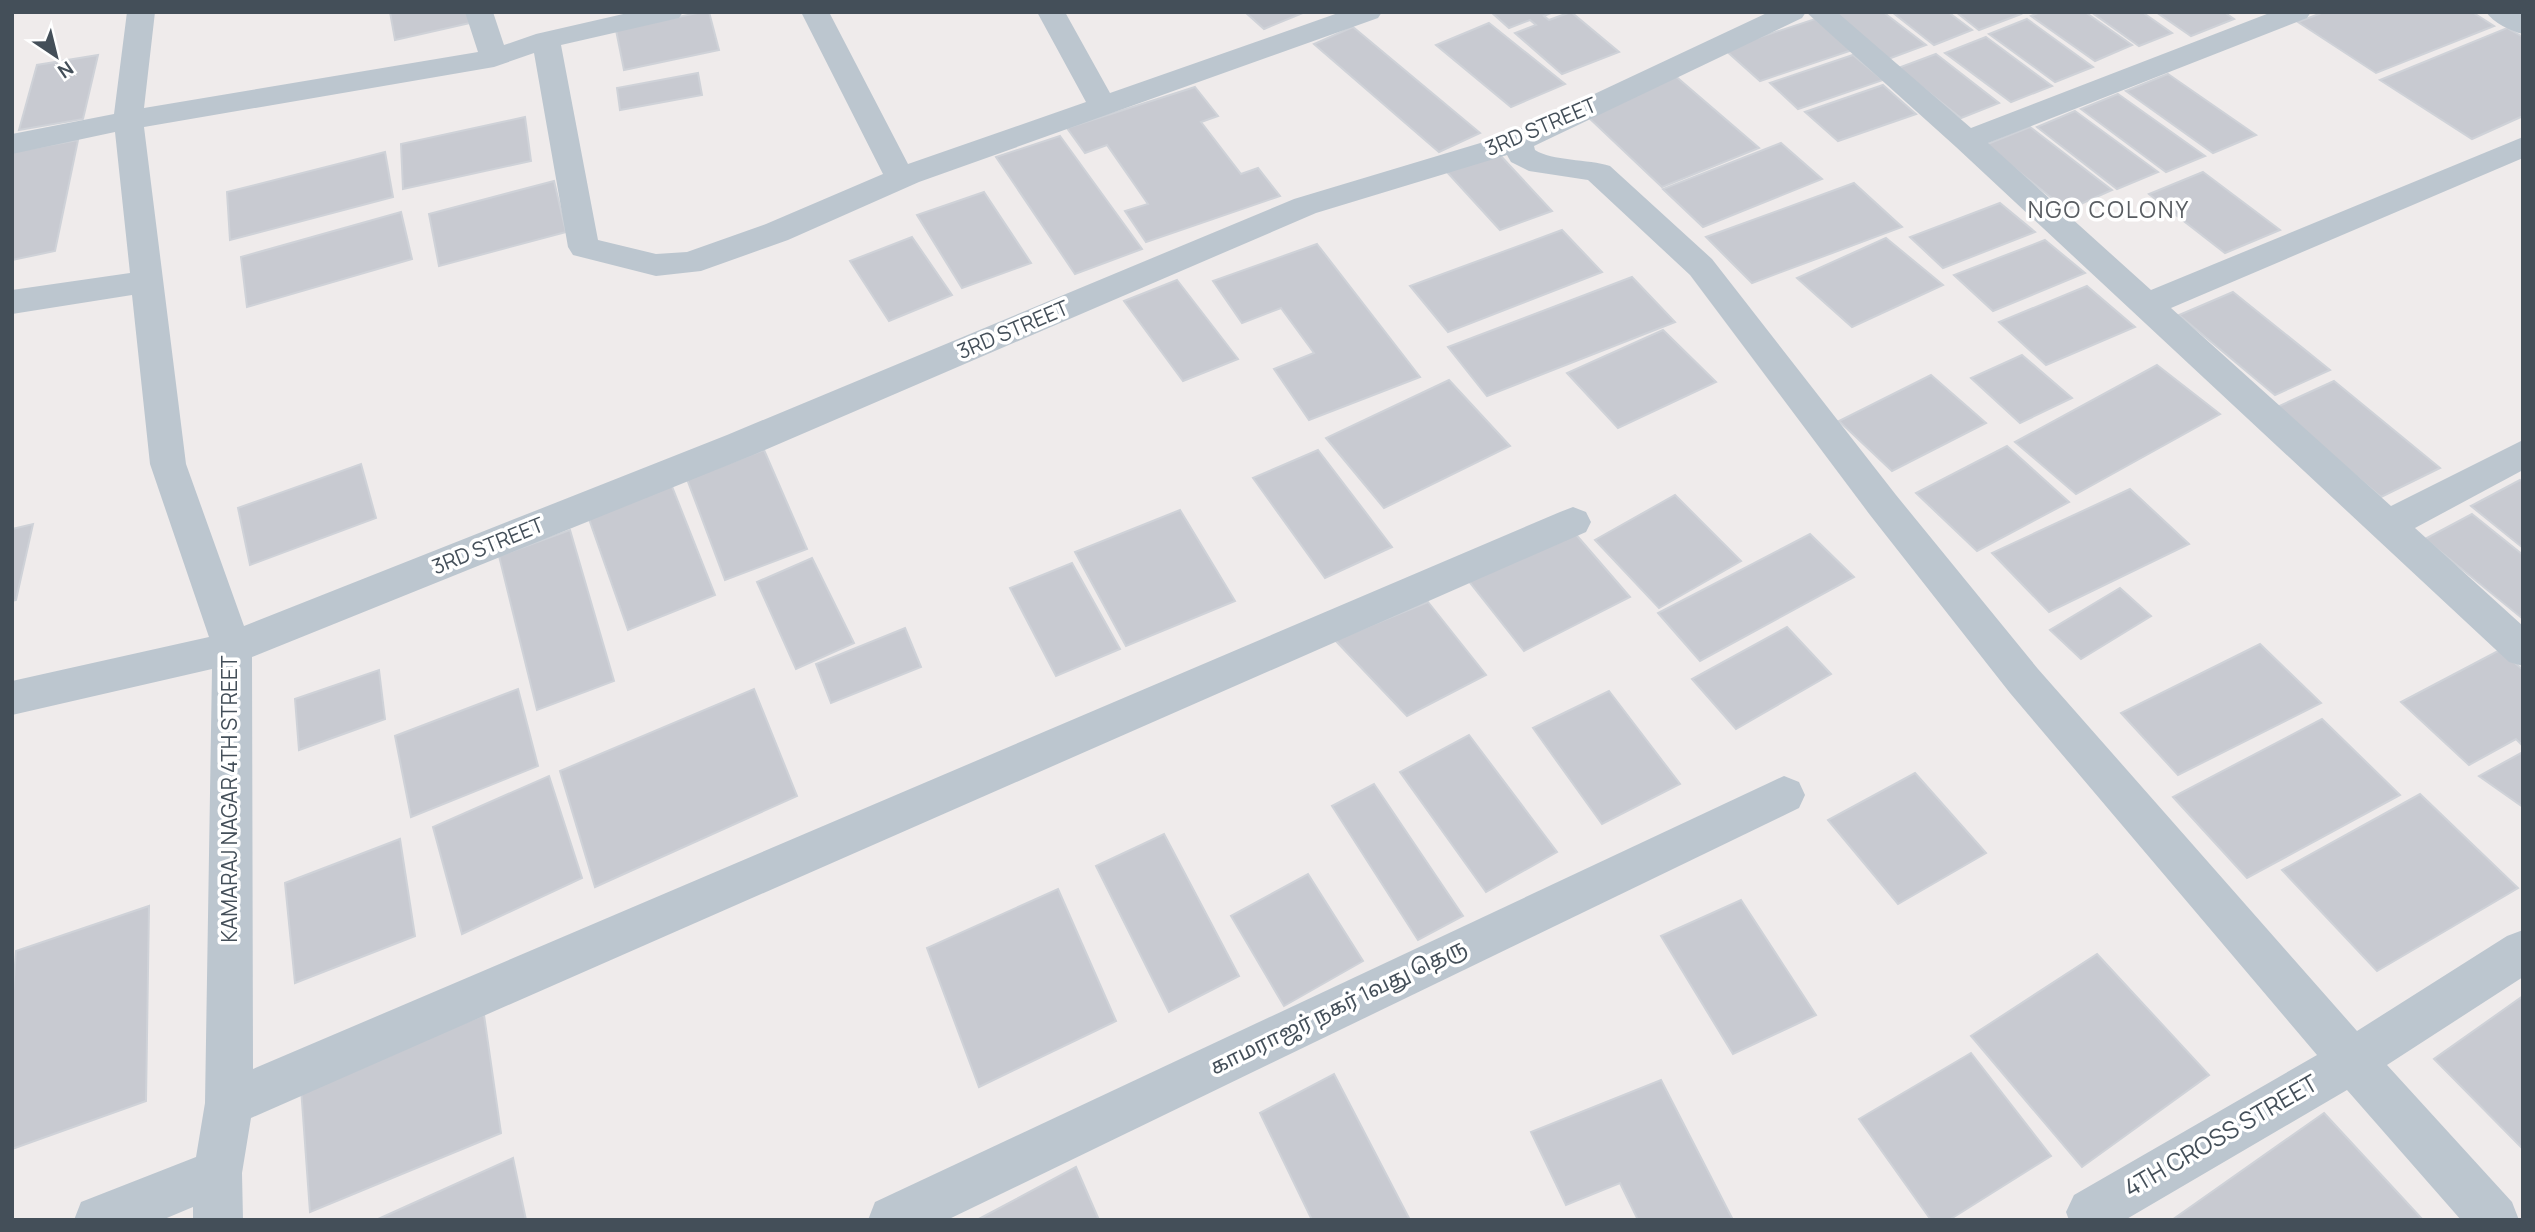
<svg xmlns="http://www.w3.org/2000/svg" width="2535" height="1232" font-family="Manrope,'Noto Sans Tamil',sans-serif">
<style>
.building{fill:#c8cad1;stroke:#cfd2d8;stroke-width:2}
.lines{fill:none;stroke-linecap:round;stroke-linejoin:round}
.minor{fill:#bcc6cf;fill-rule:evenodd}
.labels{text-anchor:middle;stroke-width:7;stroke-linejoin:round;paint-order:stroke}
.street-label{font-size:21px;fill:#444f59;stroke:#fff}
.neighbourhood-label{font-size:23px;letter-spacing:2px;fill:#585c61;stroke:#fff}
.near-street-label{font-size:24px;fill:#444f59;stroke:#fff}
</style>
<rect width="100%" height="100%" fill="#efebeb"/>
<g class="building">
<polygon points="390,12 468,12 470,23 395,40"/>
<polygon points="702,12 709,12 719,50 624,70 616,30"/>
<polygon points="1245,12 1305,12 1264,29"/>
<polygon points="1491,12 1553,12 1544,16 1549,20 1571,12 1619,52 1562,74 1515,33 1536,25 1530,20 1509,28"/>
<polygon points="1828,12 1883,12 1926,45 1888,59"/>
<polygon points="1892,12 1948,12 1972,30 1934,45"/>
<polygon points="1956,12 2019,12 2021,14 1979,30"/>
<polygon points="2040,12 2085,12 2132,45 2095,61 2031,16"/>
<polygon points="2091,12 2142,12 2172,33 2139,46"/>
<polygon points="2156,12 2224,12 2234,19 2191,36"/>
<polygon points="2324,12 2472,12 2494,26 2376,73 2298,22"/>
<polygon points="1815,19 1852,50 1760,81 1724,49"/>
<polygon points="2027,19 2093,67 2055,82 1989,34"/>
<polygon points="1489,23 1565,84 1511,107 1436,45"/>
<polygon points="1353,27 1480,133 1439,152 1314,44"/>
<polygon points="2507,28 2523,37 2523,116 2472,139 2380,80"/>
<polygon points="1986,37 2052,86 2011,102 1945,53"/>
<polygon points="1936,54 1999,103 1961,118 1898,68"/>
<polygon points="98,55 83,119 19,130 37,65"/>
<polygon points="1853,55 1883,80 1798,109 1770,83"/>
<polygon points="698,73 702,95 620,110 617,88"/>
<polygon points="1673,74 1759,148 1662,187 1586,115"/>
<polygon points="2168,74 2256,135 2213,153 2126,91"/>
<polygon points="1883,85 1916,114 1838,141 1805,112"/>
<polygon points="1195,87 1218,116 1201,122 1241,174 1258,168 1280,196 1146,242 1125,211 1148,204 1107,145 1085,153 1067,128"/>
<polygon points="2118,94 2205,156 2166,172 2081,109"/>
<polygon points="2075,111 2158,172 2117,189 2037,127"/>
<polygon points="525,117 531,161 403,189 401,144"/>
<polygon points="2030,127 2112,190 2067,210 1985,145"/>
<polygon points="1060,136 1142,249 1075,274 996,157"/>
<polygon points="78,140 55,251 12,260 12,152"/>
<polygon points="1781,143 1822,179 1703,227 1663,189"/>
<polygon points="385,152 393,197 230,240 227,192"/>
<polygon points="1498,153 1552,211 1500,230 1446,171"/>
<polygon points="2203,172 2280,230 2225,253 2149,194"/>
<polygon points="554,181 566,232 439,266 429,214"/>
<polygon points="1854,183 1902,227 1752,283 1706,237"/>
<polygon points="984,192 1031,263 962,288 917,215"/>
<polygon points="2000,203 2035,232 1943,268 1910,237"/>
<polygon points="401,212 412,259 247,307 241,257"/>
<polygon points="1562,230 1602,272 1448,332 1410,286"/>
<polygon points="912,237 952,295 889,321 850,261"/>
<polygon points="1886,238 1943,285 1852,327 1797,278"/>
<polygon points="2045,240 2085,273 1993,311 1954,275"/>
<polygon points="1317,244 1420,377 1309,420 1274,369 1314,353 1281,308 1242,323 1213,281"/>
<polygon points="1632,277 1675,322 1487,396 1448,347"/>
<polygon points="1177,280 1238,359 1183,381 1124,301"/>
<polygon points="2087,286 2135,327 2046,365 1999,322"/>
<polygon points="2233,292 2330,370 2275,395 2179,315"/>
<polygon points="1663,330 1716,382 1618,428 1567,373"/>
<polygon points="2022,355 2072,398 2020,423 1971,378"/>
<polygon points="2157,365 2220,414 2076,494 2015,442"/>
<polygon points="1931,375 1986,423 1892,471 1839,421"/>
<polygon points="1449,380 1510,446 1384,508 1326,438"/>
<polygon points="2334,381 2440,468 2381,497 2275,408"/>
<polygon points="2007,446 2069,502 1977,551 1916,493"/>
<polygon points="764,450 807,549 725,580 687,479"/>
<polygon points="1318,450 1392,547 1325,578 1253,478"/>
<polygon points="361,464 376,518 250,565 238,508"/>
<polygon points="2520,480 2523,482 2523,548 2471,506"/>
<polygon points="671,484 715,595 628,630 588,516"/>
<polygon points="2130,489 2189,544 2049,612 1992,553"/>
<polygon points="1675,495 1741,561 1659,608 1595,540"/>
<polygon points="1180,510 1235,601 1126,646 1075,552"/>
<polygon points="2472,514 2523,555 2523,619 2425,539"/>
<polygon points="33,524 16,600 12,601 12,529"/>
<polygon points="570,530 614,681 537,710 499,556"/>
<polygon points="1572,530 1630,597 1524,651 1468,580"/>
<polygon points="1810,534 1854,577 1700,661 1658,613"/>
<polygon points="812,558 854,643 796,669 757,582"/>
<polygon points="1072,563 1120,649 1056,676 1010,588"/>
<polygon points="2120,588 2151,616 2081,659 2050,630"/>
<polygon points="1428,602 1486,675 1407,716 1335,640"/>
<polygon points="1787,627 1831,674 1736,729 1692,679"/>
<polygon points="905,628 921,667 831,703 816,664"/>
<polygon points="2260,644 2321,703 2178,775 2121,713"/>
<polygon points="2500,650 2523,670 2523,746 2516,739 2469,765 2401,702"/>
<polygon points="379,670 385,719 299,750 295,699"/>
<polygon points="518,689 538,766 411,817 395,736"/>
<polygon points="754,689 797,796 595,887 560,771"/>
<polygon points="1609,691 1680,784 1602,824 1533,728"/>
<polygon points="2322,719 2400,795 2247,878 2173,797"/>
<polygon points="1469,735 1557,852 1486,892 1400,772"/>
<polygon points="2523,752 2523,807 2479,776"/>
<polygon points="1915,773 1986,853 1898,904 1828,820"/>
<polygon points="549,776 582,878 462,934 433,827"/>
<polygon points="1374,784 1463,916 1418,940 1332,806"/>
<polygon points="2420,794 2518,888 2377,971 2282,870"/>
<polygon points="1164,834 1239,976 1169,1012 1096,866"/>
<polygon points="400,839 415,936 295,983 285,883"/>
<polygon points="1308,874 1363,961 1284,1006 1231,916"/>
<polygon points="1058,889 1116,1021 979,1087 927,948"/>
<polygon points="1741,900 1816,1015 1733,1054 1661,936"/>
<polygon points="149,906 146,1101 12,1149 12,1005 16,951"/>
<polygon points="2097,954 2209,1075 2082,1167 1971,1036"/>
<polygon points="2523,996 2523,1149 2434,1059"/>
<polygon points="484,1015 501,1133 310,1212 301,1088"/>
<polygon points="1971,1053 2051,1156 1949,1220 1931,1220 1859,1119"/>
<polygon points="1334,1074 1410,1220 1312,1220 1260,1113"/>
<polygon points="1661,1080 1733,1220 1638,1220 1620,1183 1566,1205 1531,1132"/>
<polygon points="2324,1113 2423,1220 2172,1220"/>
<polygon points="513,1158 526,1220 376,1220"/>
<polygon points="1076,1167 1099,1220 977,1220"/>
</g>
<g class="lines">
<g class="minor">
<path d="M 127,12 L 155,12 L 144,108 L 478,52 L 465,12 L 493,12 L 504,45 L 536,34 L 632,12 L 683,12 L 679,18 L 561,45 L 598,240 L 656,254 L 687,252 L 766,224 L 883,174 L 801,12 L 829,12 L 908,164 L 1086,102 L 1037,12 L 1065,12 L 1110,93 L 1341,12 L 1382,12 L 1378,18 L 919,182 L 788,240 L 701,271 L 656,276 L 573,255 L 568,247 L 534,53 L 494,67 L 144,127 L 186,464 L 244,626 L 727,435 L 1294,199 L 1507,135 L 1769,12 L 1806,12 L 1802,18 L 1534,146 L 1535,150 C 1552,161 1588,159 1610,166 L 1712,259 L 1896,495 L 2038,669 L 2357,1031 L 2507,936 L 2523,930 L 2523,977 L 2387,1065 L 2512,1202 L 2519,1220 L 2461,1220 L 2347,1090 L 2125,1220 L 2069,1220 L 2066,1212 L 2074,1195 L 2317,1055 L 2010,693 L 1870,515 L 1690,275 L 1588,180 L 1529,171 L 1511,162 L 1507,155 L 1316,213 L 753,455 L 252,657 L 253,1069 L 1560,512 L 1573,507 L 1586,512 L 1591,522 L 1586,532 L 251,1118 L 242,1173 L 243,1220 L 193,1220 L 193,1207 L 162,1220 L 74,1220 L 81,1202 L 196,1157 L 205,1103 L 212,669 L 12,715 L 12,681 L 209,637 L 150,464 L 132,295 L 12,314 L 12,290 L 130,273 L 115,132 L 12,154 L 12,134 L 114,114 Z"/>
<polygon points="1806,12 1837,12 1971,128 2272,12 2311,12 2307,18 1988,143 2151,290 2523,137 2523,158 2171,308 2391,506 2523,440 2523,470 2415,528 2523,626 2523,666 2509,662 1956,147"/>
<path d="M 2486,12 L 2523,14 L 2523,34 C 2510,31 2494,23 2486,12 Z"/>
<polygon points="1784,776 1799,782 1805,795 1799,808 947,1220 868,1220 875,1202"/>
</g>
</g>
<g class="labels">
<g class="street-label">
<text transform="translate(1541 127) rotate(-23)" y="7">3RD STREET</text>
<text transform="translate(1013 330) rotate(-23)" y="7">3RD STREET</text>
<text transform="translate(488 546) rotate(-22)" y="7">3RD STREET</text>
<text transform="translate(230 799) rotate(-90)" y="7">KAMARAJ NAGAR 4TH STREET</text>
<text transform="translate(1338 1007) rotate(-26)" y="7">காமராஜர் நகர் 1வது தெரு</text>
</g>
<g class="neighbourhood-label">
<text x="2109" y="218">NGO COLONY</text>
</g>
<g class="near-street-label">
<text transform="translate(2221 1136) rotate(-30)" y="8">4TH CROSS STREET</text>
</g>
</g>
<rect width="2535" height="1232" fill="none" stroke="#444f59" stroke-width="28"/>
<g transform="translate(56 56) rotate(145)" stroke="#ffffff" stroke-width="5" paint-order="stroke">
<path d="M0-5L12 26L0 18L-12 26Z" fill="#444f59"/>
<text y="-10" font-size="19" font-weight="bold" text-anchor="middle" fill="#444f59">N</text>
</g>
</svg>
